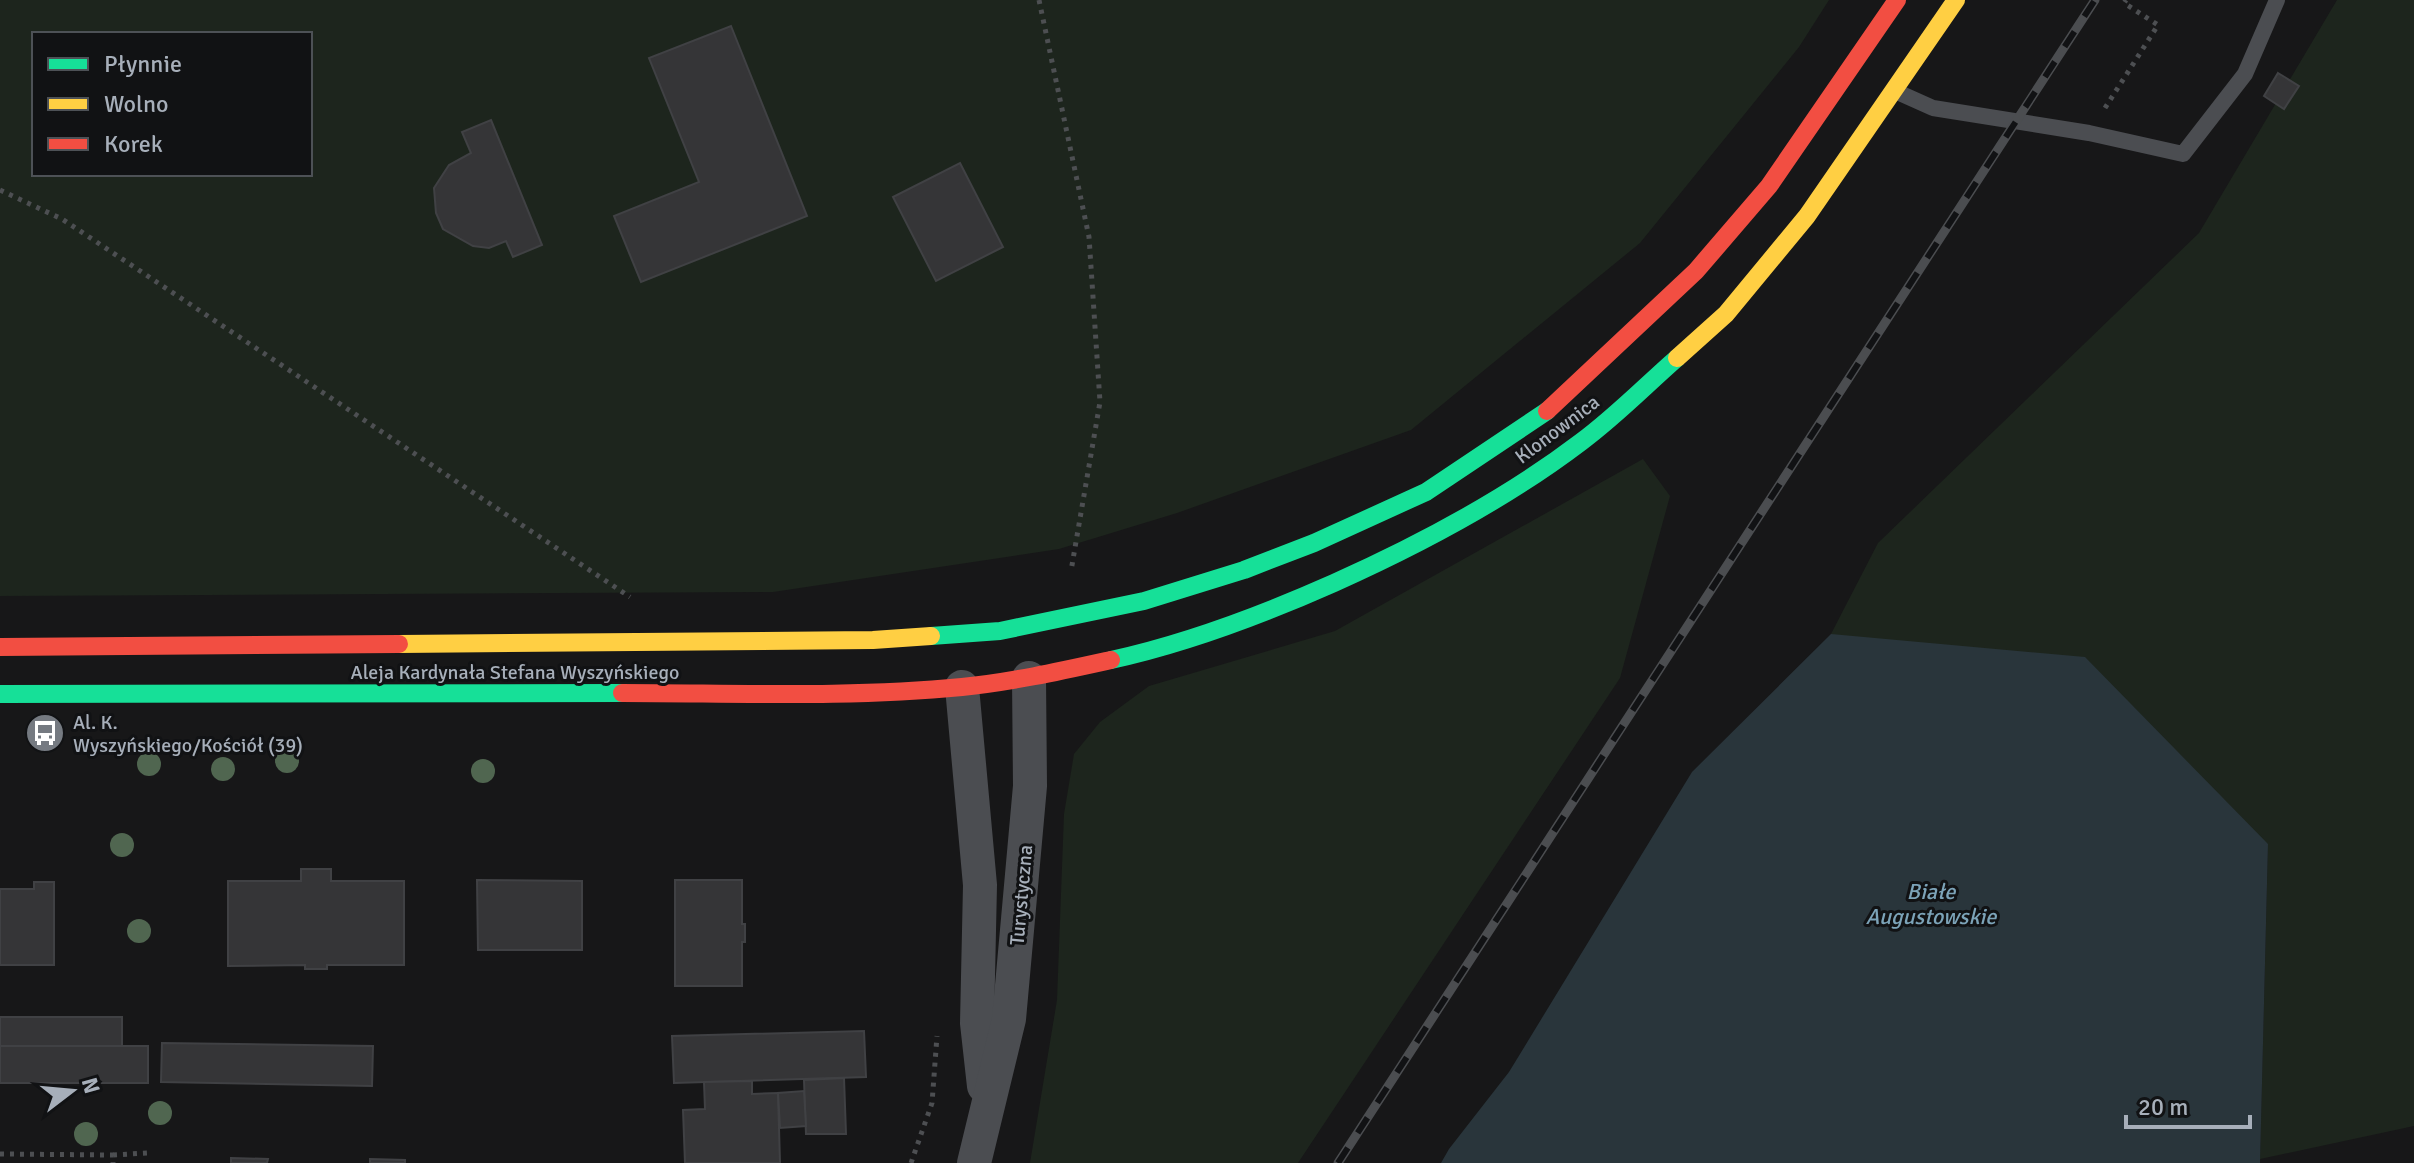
<svg xmlns="http://www.w3.org/2000/svg" width="2414" height="1163" font-family="Signika,sans-serif">
<style>
.green{fill:#1d251d;fill-rule:evenodd}
.water{fill:#29353b}
.building{fill:#353537;stroke:#404144;stroke-width:2}
.lines{fill:none;stroke-linecap:round;stroke-linejoin:round}
.path{stroke:#4d4f52;stroke-width:5;stroke-dasharray:4 6;stroke-linecap:butt}
.lane{stroke:#4b4d51;stroke-width:16}
.street{stroke:#4b4d51;stroke-width:34}
.fast{stroke:#16e098;stroke-width:18}
.slow{stroke:#ffcf43;stroke-width:18}
.jam{stroke:#f24e42;stroke-width:18}
.rail-casing{stroke:#4b4d50;stroke-width:9}
.rail{stroke:#111214;stroke-width:6;stroke-dasharray:18;stroke-linecap:butt}
.tree{fill:#506650}
.labels{text-anchor:middle;stroke-width:6;stroke-linejoin:round;paint-order:stroke}
.street-label{font-size:20px;fill:#a7afba;stroke:#111214}
.poi-label{font-size:20px;fill:#a7afba;stroke:#111214;text-anchor:start}
.water-label{font-size:22px;font-style:italic;fill:#7ca3b8;stroke:#111214}
</style>
<rect width="100%" height="100%" fill="#171718"/>
<g class="green">
<path d="M 0,0 L 1829,0 L 1799,47 L 1640,243 L 1411,430 L 1177,513 L 1059,549 L 773,592 L 0,596 ZM 34,34 L 310,34 L 310,174 L 34,174 Z"/>
<polygon points="2337,0 2414,0 2414,1126 2260,1159 2268,844 1831,634 1878,543 2199,233"/>
<polygon points="1643,459 1670,496 1620,678 1298,1163 1030,1163 1057,1000 1064,814 1074,754 1100,722 1149,686 1335,631"/>
</g>
<polygon class="water" points="1831,634 2085,657 2268,844 2260,1163 1441,1163 1449,1149 1509,1072 1692,772"/>
<g class="building">
<polygon points="731,26 807,216 641,282 614,216 699,182 649,58"/>
<polygon points="2278,73 2299,86 2284,109 2264,96"/>
<polygon points="491,120 542,245 513,257 506,241 489,248 473,246 443,229 436,213 434,188 449,165 471,153 462,132"/>
<polygon points="960,163 1003,247 936,281 893,197"/>
<polygon points="301,869 331,869 331,881 404,881 404,965 327,965 327,969 305,969 305,965 228,966 228,881 301,881"/>
<polygon points="477,880 582,881 582,950 478,950"/>
<polygon points="675,880 742,880 742,924 745,924 745,942 742,942 742,986 675,986"/>
<polygon points="34,882 54,882 54,965 0,965 0,889 34,889"/>
<rect x="0" y="1017" width="122" height="29"/>
<polygon points="864,1031 866,1077 674,1083 672,1036"/>
<polygon points="162,1043 373,1046 372,1086 161,1082"/>
<rect x="0" y="1046" width="148" height="37"/>
<polygon points="844,1078 846,1134 806,1134 804,1080"/>
<polygon points="752,1081 752,1094 778,1093 780,1163 685,1163 683,1110 705,1109 704,1082"/>
<polygon points="804,1091 806,1126 780,1128 778,1093"/>
<polygon points="231,1158 268,1159 267,1163 231,1163"/>
<polygon points="370,1159 405,1160 405,1163 370,1163"/>
</g>
<g class="lines">
<g class="path">
<polyline points="1039,0 1089,237 1100,402 1071,571"/>
<polyline points="2105,108 2158,25 2124,3 2126,0"/>
<polyline points="0,190 62,219 630,597"/>
<polyline points="0,1154 113,1155 113,1163"/>
<polyline points="113,1155 147,1153"/>
<polyline points="911,1163 932,1103 937,1036"/>
</g>
<polyline class="lane" points="1895,91 1933,108 2089,133 2183,154 2245,74 2277,0"/>
<g class="street">
<polyline points="962,687 980,885 977,1023 984,1086"/>
<polyline points="974,1163 1009,1019 1030,786 1029,678"/>
</g>
<g class="fast">
<polyline points="931,636 1000,631 1144,601 1244,570 1314,543 1426,492 1547,411"/>
<path d="M 1111,660 C 1189,643 1262,615 1334,583 C 1421,544 1506,499 1581,442 C 1615,417 1645,386 1677,358"/>
<polyline points="0,694 622,693"/>
</g>
<g class="slow">
<polyline points="1677,358 1726,314 1807,216 1956,0"/>
<polyline points="399,644 873,640 931,636"/>
</g>
<g class="jam">
<polyline points="1547,411 1696,271 1769,186 1897,0"/>
<polyline points="0,647 399,644"/>
<path d="M 622,693 C 735,693 849,698 962,687 C 1012,682 1061,671 1111,660"/>
</g>
<defs>
<polyline id="rail" points="1338,1163 2095,0"/>
</defs>
<use href="#rail" class="rail-casing"/>
<use href="#rail" class="rail"/>
</g>
<g class="tree">
<circle cx="287" cy="761" r="12"/>
<circle cx="149" cy="764" r="12"/>
<circle cx="223" cy="769" r="12"/>
<circle cx="483" cy="771" r="12"/>
<circle cx="122" cy="845" r="12"/>
<circle cx="139" cy="931" r="12"/>
<circle cx="160" cy="1113" r="12"/>
<circle cx="86" cy="1134" r="12"/>
</g>
<defs>
<symbol id="bus-disc" viewBox="-11 -11 22 22"><circle r="9.5" fill="#757a81" stroke="#111214"/><path d="M-5-6H5V4H4V6H2V4H-2V6H-4V4H-5ZM-3.5-4V0h7V-4ZM-3.5 1.2v1.5H-2V1.2ZM2 1.2v1.5H3.5V1.2Z" fill="#fff"/></symbol>
</defs>
<g fill-rule="evenodd">
<use href="#bus-disc" x="23" y="711" width="44" height="44"/>
</g>
<g class="labels">
<g class="street-label">
<text transform="translate(1557 429) rotate(-37)" y="7">Klonownica</text>
<text x="515" y="679">Aleja Kardynała Stefana Wyszyńskiego</text>
<text transform="translate(1021 895) rotate(-85)" y="7">Turystyczna</text>
</g>
<g class="poi-label">
<text x="73" y="729">Al. K.<tspan x="73" dy="23">Wyszyńskiego/Kościół (39)</tspan></text>
</g>
<g class="water-label">
<text x="1931" y="899">Białe<tspan x="1931" dy="25">Augustowskie</tspan></text>
</g>
</g>
<rect x="32" y="32" width="280" height="144" fill="#111214" stroke="#4d5156" stroke-width="2"/>
<rect x="48" y="58" width="40" height="12" fill="#16e098" stroke="#4d5156" stroke-width="2"/>
<text x="104" y="72" font-size="24" fill="#a7afba">Płynnie</text>
<rect x="48" y="98" width="40" height="12" fill="#ffcf43" stroke="#4d5156" stroke-width="2"/>
<text x="104" y="112" font-size="24" fill="#a7afba">Wolno</text>
<rect x="48" y="138" width="40" height="12" fill="#f24e42" stroke="#4d5156" stroke-width="2"/>
<text x="104" y="152" font-size="24" fill="#a7afba">Korek</text>
<g transform="translate(72 1091) rotate(74)" stroke="#111214" stroke-width="6" paint-order="stroke">
<path d="M0-6L14 30L0 20L-14 30Z" fill="#a7afba"/>
<text y="-12" font-size="22" font-weight="bold" text-anchor="middle" fill="#a7afba">N</text>
</g>
<path d="M2126 1115v12h124v-12" fill="none" stroke="#a7afba" stroke-width="4"/>
<text x="2138" y="1115" font-size="24" fill="#a7afba" stroke="#111214" stroke-width="6" paint-order="stroke">20 m</text>
</svg>
